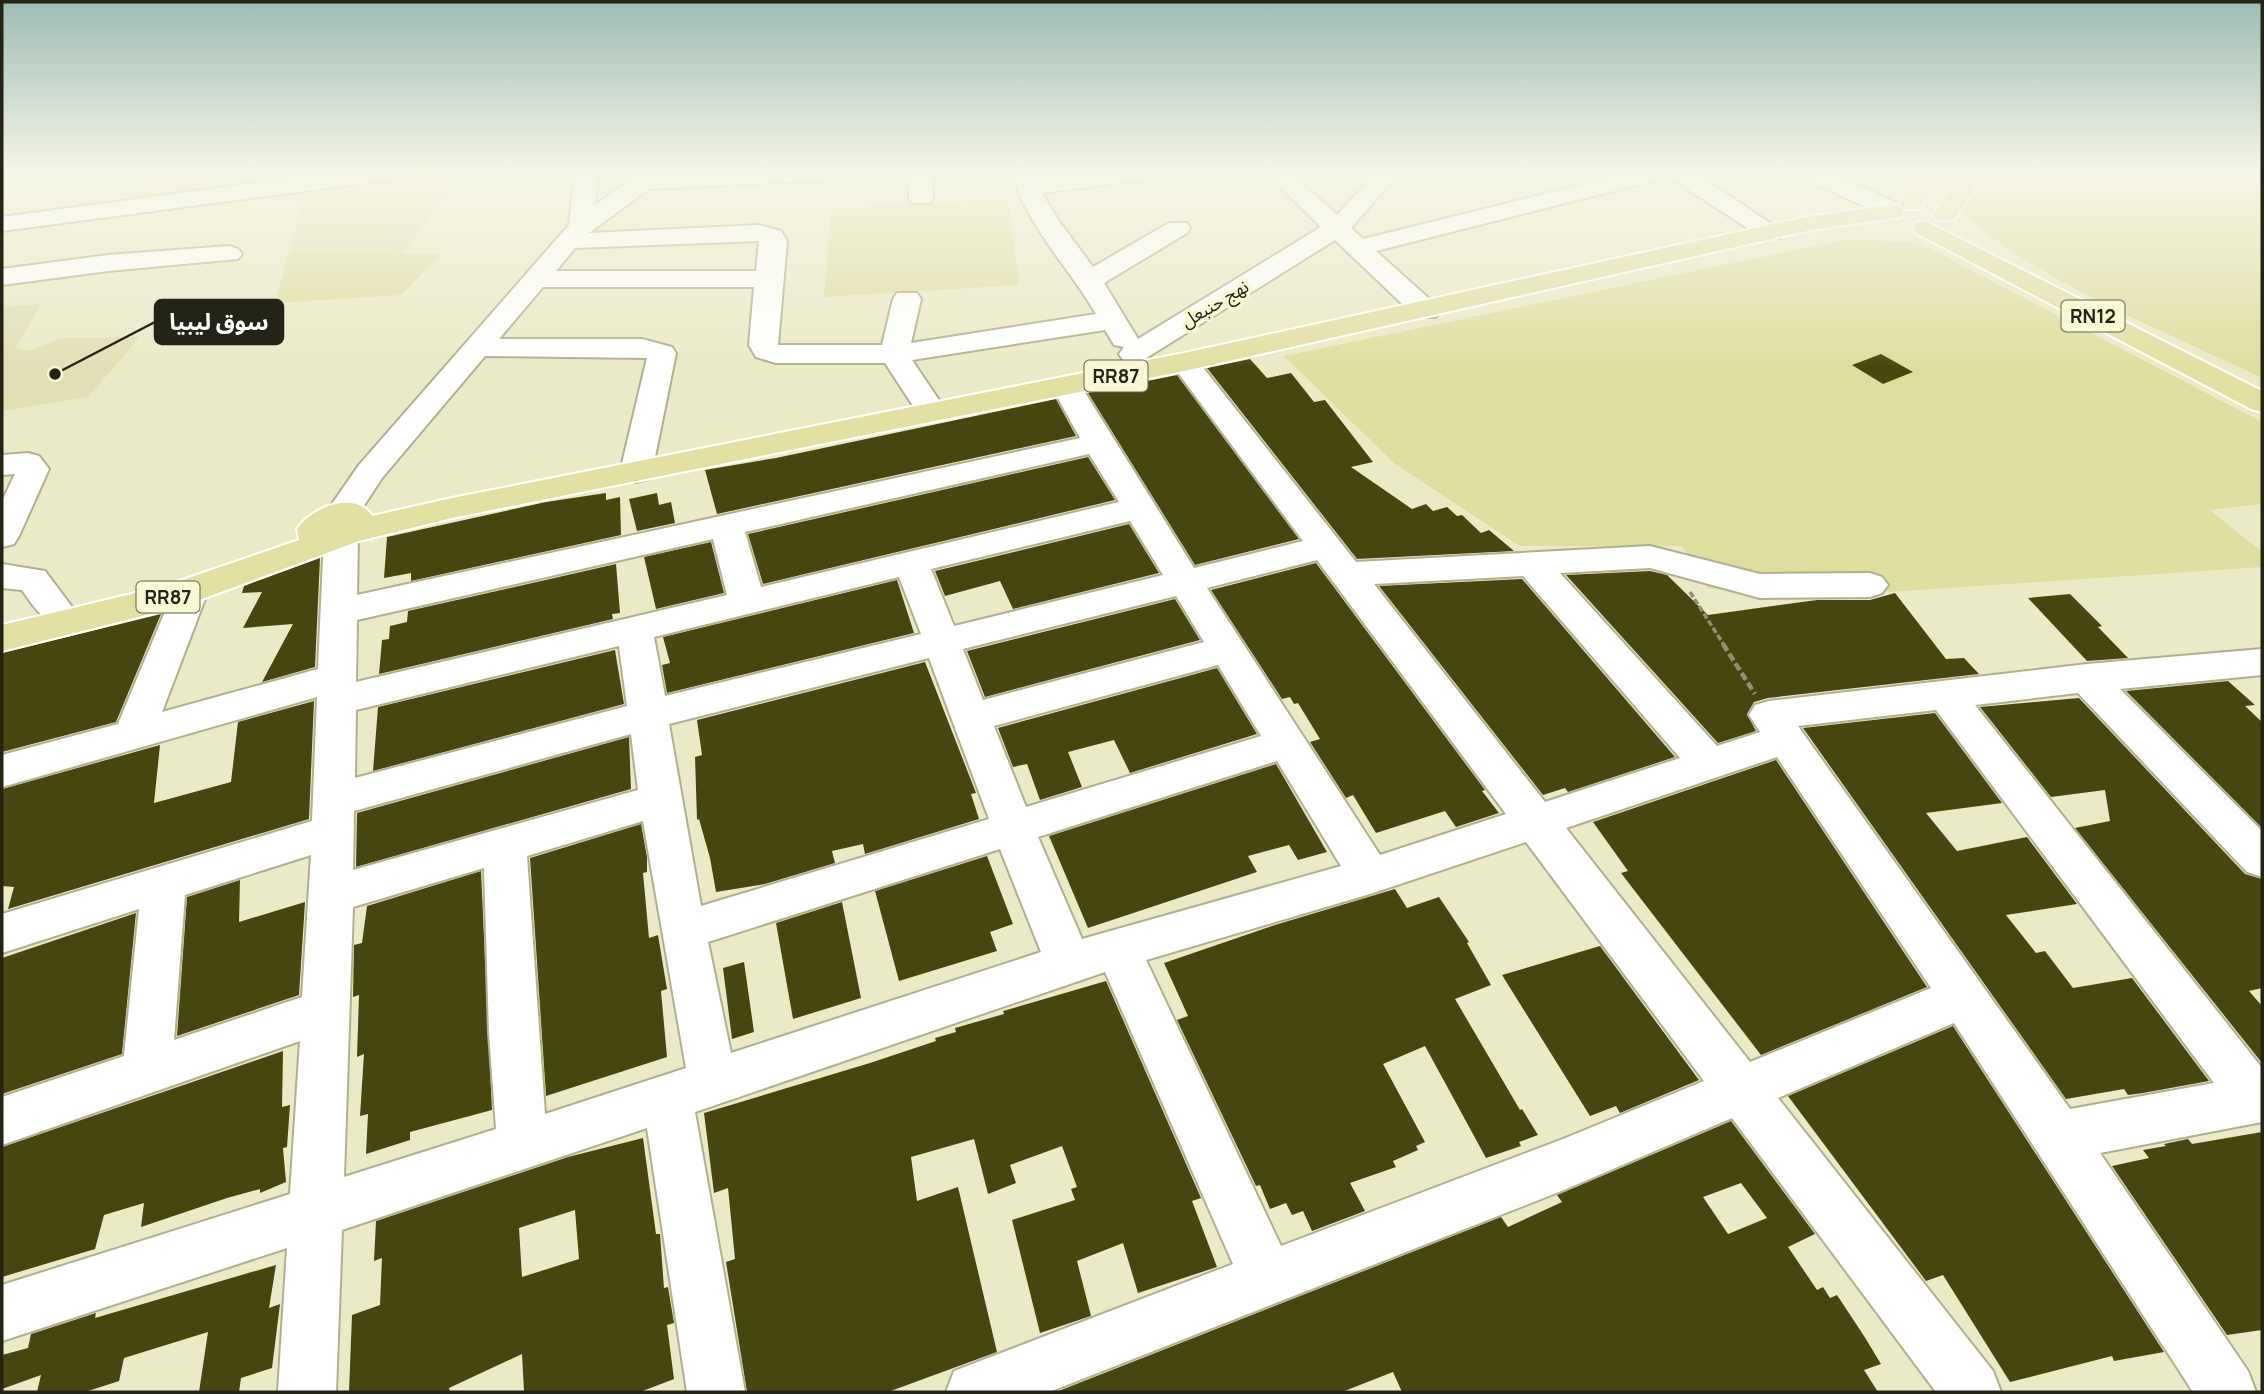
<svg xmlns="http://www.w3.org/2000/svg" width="2264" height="1394" font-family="Manrope,'Noto Sans Arabic',sans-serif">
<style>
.built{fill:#e1e0b5}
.green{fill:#dfdea1}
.building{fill:#484610;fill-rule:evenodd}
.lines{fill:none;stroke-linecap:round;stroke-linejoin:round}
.minor-casing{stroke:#b1b08e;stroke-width:4}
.major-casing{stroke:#fff;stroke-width:4}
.path-far1{stroke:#8f8e76;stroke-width:3.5;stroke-dasharray:6 2.5;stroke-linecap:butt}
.path{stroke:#8f8e76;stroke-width:4.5;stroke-dasharray:8 3.5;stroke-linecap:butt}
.minor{fill:#fff;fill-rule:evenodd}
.major{fill:#e2dfa3;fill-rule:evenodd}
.labels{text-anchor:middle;stroke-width:7;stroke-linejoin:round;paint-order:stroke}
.far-street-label{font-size:18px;fill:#232316;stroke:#f8f8d4}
.shield{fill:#f8f8d4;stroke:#63634f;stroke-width:2}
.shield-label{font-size:19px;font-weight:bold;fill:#232316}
.leader{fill:none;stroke:#232316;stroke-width:2.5}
.callout-dot{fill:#232316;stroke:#f8f8d4;stroke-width:2.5}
.callout{fill:#232316;stroke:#232316;stroke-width:2.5}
.callout-label{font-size:23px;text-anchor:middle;font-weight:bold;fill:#fff}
</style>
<rect width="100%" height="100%" fill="#ebeac7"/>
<g class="built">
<polygon points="448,171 466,171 402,253 289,252 304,190"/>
<polygon points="42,304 15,348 29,351 61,338 140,337 88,397 2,411 2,307"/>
</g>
<g class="green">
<polygon points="158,171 209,171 192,194 134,201"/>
<path d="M 1991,171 L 2262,171 L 2262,378 C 2167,332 2041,284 1964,214 L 1968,194 Z"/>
<polygon points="1008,198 1019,285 824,297 831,209"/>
<polygon points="1849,239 1919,243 2262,422 2262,504 2210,510 2262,552 2262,567 1889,592 1872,576 1708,589 1682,546 1520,546 1395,464 1284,356"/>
<polygon points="289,252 441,254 401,295 275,303"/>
</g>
<g class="building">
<polygon points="1881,354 1913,372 1883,384 1852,365"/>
<polygon points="1250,359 1267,378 1291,373 1314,402 1325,400 1373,462 1351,467 1412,509 1426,504 1433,511 1447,507 1457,516 1462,515 1481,533 1489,530 1514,551 1357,559 1207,368"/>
<polygon points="1177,375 1299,539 1195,565 1088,393"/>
<polygon points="1056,399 1076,436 717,514 705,470 776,458"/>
<polygon points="1088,457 1115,500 763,584 748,534"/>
<polygon points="606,493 606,500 620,497 621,535 411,581 411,573 384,578 387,537 546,502"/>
<polygon points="657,493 659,505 671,502 675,523 637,531 629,499"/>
<polygon points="1129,524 1159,573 1013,609 1000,581 945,596 935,571"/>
<polygon points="711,542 724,593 656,609 644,557"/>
<polygon points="320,558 315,667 262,682 293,624 243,628 262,592 242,593 244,586"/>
<polygon points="1316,563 1485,790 1482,791 1499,813 1456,827 1445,811 1376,833 1353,795 1346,798 1310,742 1320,739 1298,703 1294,704 1290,697 1282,699 1211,590"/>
<polygon points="616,564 620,613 612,614 613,619 379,674 382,640 389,639 390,626 407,622 408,611"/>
<polygon points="1650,571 1667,575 1708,615 1817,600 1870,600 1895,593 1946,659 1964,658 1979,674 1768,698 1754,702 1747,714 1756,731 1718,743 1566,575"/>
<polygon points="1522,579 1675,757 1568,792 1565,788 1543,795 1379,586"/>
<polygon points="897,580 914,633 667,693 662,665 670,663 663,637"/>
<polygon points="2070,594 2102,626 2098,627 2128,658 2087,661 2028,598"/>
<polygon points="1175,599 1200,640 985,697 967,651"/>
<polygon points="161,614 116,722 2,752 2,653"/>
<polygon points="615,650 624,704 373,771 378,707"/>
<polygon points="925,662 976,793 971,794 979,819 865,854 863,844 832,851 835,863 765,884 716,892 710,858 699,819 697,820 695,757 702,755 697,720"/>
<polygon points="1217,668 1257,734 1130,773 1114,740 1068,752 1082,787 1040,800 1027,764 1013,767 998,728"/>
<polygon points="2228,681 2255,705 2245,706 2262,722 2262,828 2126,691"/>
<polygon points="2079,698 2245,874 2262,879 2262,988 2249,991 2262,1006 2262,1063 2075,828 2110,821 2105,790 2051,797 1980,707"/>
<polygon points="314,701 309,819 8,909 14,887 2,886 2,789 160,745 154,803 231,782 238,722"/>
<polygon points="1935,713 2002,803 1926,813 1957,851 2027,837 2077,904 2006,915 2036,953 2045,951 2073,988 2132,978 2209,1081 2143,1093 2128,1095 2124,1089 2066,1099 1803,728"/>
<polygon points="629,737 631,789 356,867 357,813"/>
<polygon points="1776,760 1927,987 1761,1055 1621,873 1628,871 1593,822"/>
<polygon points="1276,764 1327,852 1298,860 1289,845 1248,856 1257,872 1088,928 1049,836"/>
<polygon points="641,824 647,857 647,872 643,873 649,938 658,935 667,989 661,991 667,1057 546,1096 530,858"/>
<polygon points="987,856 1013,924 990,932 997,951 899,981 875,891"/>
<polygon points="481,871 492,1110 410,1132 410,1140 366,1154 368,1114 360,1116 364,1054 357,1057 359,995 353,997 354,945 362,943 367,906"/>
<polygon points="240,880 239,922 305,902 299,995 177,1036 187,897"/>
<polygon points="1395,889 1407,908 1439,897 1469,942 1467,943 1491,985 1455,999 1520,1110 1522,1109 1538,1135 1519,1142 1521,1146 1486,1158 1425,1046 1383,1064 1425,1142 1416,1146 1418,1150 1393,1161 1396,1167 1350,1183 1365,1211 1312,1231 1303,1211 1292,1215 1286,1203 1270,1209 1260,1185 1256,1186 1177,1020 1188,1016 1164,963 1275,925"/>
<polygon points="842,902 861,998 793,1019 776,923"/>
<polygon points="136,913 122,1054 2,1094 2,958"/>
<polygon points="1600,946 1699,1080 1620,1113 1616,1106 1590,1116 1502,975"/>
<polygon points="744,962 754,1032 732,1039 723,968"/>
<polygon points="1106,981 1201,1198 1192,1201 1217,1267 1138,1293 1123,1243 1077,1261 1091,1316 1040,1333 1012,1220 1075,1200 1071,1189 1077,1187 1062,1146 1010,1165 1016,1183 988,1194 974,1139 911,1157 917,1201 958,1187 997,1352 888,1392 747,1392 726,1262 735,1259 728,1188 714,1193 704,1113 870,1063 936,1041 935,1038 956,1032 955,1028 1004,1014 1003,1011"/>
<polygon points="1953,1026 2164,1352 2114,1361 2112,1356 2010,1382 1943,1275 1926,1281 1788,1096"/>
<polygon points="283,1051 282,1107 290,1105 287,1147 283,1148 286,1182 260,1193 260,1189 227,1198 141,1227 144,1203 104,1215 95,1249 2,1277 2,1147"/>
<path d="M 1731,1121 L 1815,1234 L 1788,1247 L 1817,1290 L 1823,1287 L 1830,1298 L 1837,1295 L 1864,1336 L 1881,1364 L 1864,1370 L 1878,1392 L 1402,1392 L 1393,1372 L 1342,1392 L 1056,1392 L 1501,1217 L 1508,1227 L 1562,1202 L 1557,1195 ZM 1741,1183 L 1767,1218 L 1728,1234 L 1703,1197 Z"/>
<polygon points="2262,1132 2262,1330 2227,1335 2112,1166 2149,1158 2143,1150 2166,1146 2164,1144 2188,1139 2192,1144"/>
<path d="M 643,1138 L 656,1234 L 660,1234 L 664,1288 L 668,1287 L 674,1323 L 667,1325 L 674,1379 L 640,1392 L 524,1392 L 522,1354 L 449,1388 L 450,1392 L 349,1392 L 352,1315 L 380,1305 L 382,1258 L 374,1261 L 376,1221 L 568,1157 ZM 575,1210 L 579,1259 L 522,1277 L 519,1228 Z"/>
<polygon points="276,1265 269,1308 280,1304 272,1368 241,1378 239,1392 199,1392 208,1332 124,1358 119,1381 85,1392 37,1392 41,1375 2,1389 2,1355 28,1348 31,1334 96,1313 95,1318"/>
</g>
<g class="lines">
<defs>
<g id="minor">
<polygon points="2,171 15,171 10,179 2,181"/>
<polygon points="346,171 414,171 403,178 2,231 2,217"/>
<path d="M 575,171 L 599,171 L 595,205 L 643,171 L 878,171 L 867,178 L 649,189 L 589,233 L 759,225 L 781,231 L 787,241 L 778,345 L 882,345 L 893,299 L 897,293 L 917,293 L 921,299 L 911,343 L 1096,314 C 1069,267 1024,223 1012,171 L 1036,171 L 1038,179 L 1100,171 L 1169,171 L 1158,178 L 1042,193 L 1058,220 L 1093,267 L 1169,223 L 1187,223 L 1190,228 L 1187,233 L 1104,283 L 1138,339 L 1321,227 L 1264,171 L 1289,171 L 1337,215 L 1377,171 L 1401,171 L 1351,228 L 1363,239 L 1637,171 L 1692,171 L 1785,233 L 1781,238 L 1763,238 L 1669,177 L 1376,251 L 1436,305 L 1440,311 L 1436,317 L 1416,317 L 1335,240 L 1143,360 L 1133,363 L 1123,360 L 1119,354 L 1124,347 L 1114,345 L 1105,330 L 912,360 L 947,412 L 943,418 L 932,421 L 921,418 L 885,363 L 776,363 L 756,357 L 749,345 L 754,287 L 543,287 L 499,339 L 642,339 L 672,347 L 676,353 L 652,472 L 647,479 L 636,482 L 625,479 L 620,472 L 647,358 L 485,356 L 382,478 L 354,521 L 342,524 L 330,521 L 325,514 L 359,465 L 569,225 ZM 759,241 L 756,271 L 556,271 L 575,248 Z"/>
<polygon points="908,171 932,171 933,198 930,203 912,203 909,198"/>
<polygon points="1795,171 1826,171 1901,205 1904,210 1901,215 1883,215 1798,176"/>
<polygon points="229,246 238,249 242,254 238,259 108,271 2,285 2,269 108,255"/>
<path d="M 1184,353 L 1194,356 L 1356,562 L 1650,546 L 1760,574 L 1870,573 L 1882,577 L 1888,585 L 1882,593 L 1870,597 L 1760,598 L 1650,568 L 1560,573 L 1717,746 L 1760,732 L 1749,715 L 1755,705 L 1769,701 L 2087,664 L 2262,649 L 2262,675 L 2120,689 L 2262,831 L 2262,877 L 2247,872 L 2078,693 L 1975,705 L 2262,1068 L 2262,1122 L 2100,1153 L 2248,1371 L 2256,1392 L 2193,1392 L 1954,1023 L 1778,1098 L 1993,1371 L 2001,1392 L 1936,1392 L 1732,1118 L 1564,1190 L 1049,1392 L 946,1392 L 954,1371 L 1233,1264 L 1105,972 L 695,1112 L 745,1392 L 687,1392 L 647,1128 L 342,1230 L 336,1392 L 278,1392 L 287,1248 L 2,1341 L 2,1285 L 290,1194 L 300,1041 L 2,1145 L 2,1097 L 124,1056 L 139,909 L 2,953 L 2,914 L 312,821 L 317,697 L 2,787 L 2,755 L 118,724 L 177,583 L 190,579 L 203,583 L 208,591 L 162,712 L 318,669 L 324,537 L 329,529 L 341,526 L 353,529 L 358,537 L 357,595 L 1080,438 L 1051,386 L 1056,380 L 1066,377 L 1076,380 L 1081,386 L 1194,568 L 1303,541 L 1170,362 L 1174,356 ZM 1089,454 L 1119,502 L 761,587 L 745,532 ZM 1130,521 L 1163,575 L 954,626 L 931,569 ZM 713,539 L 727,595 L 356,682 L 357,620 ZM 1317,560 L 1506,814 L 1380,855 L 1207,588 ZM 1523,576 L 1680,758 L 1545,802 L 1374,584 ZM 899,577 L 921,634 L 665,696 L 654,637 ZM 1176,596 L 1204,642 L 983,700 L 963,649 ZM 619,646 L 627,706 L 355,778 L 356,710 ZM 929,658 L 989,819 L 701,906 L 669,724 ZM 1218,665 L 1261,736 L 1026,807 L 994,726 ZM 1936,710 L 2214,1083 L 2070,1109 L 1798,726 ZM 631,734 L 638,790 L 353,870 L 354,811 ZM 1777,757 L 1931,988 L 1750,1062 L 1566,828 ZM 1277,761 L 1341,866 L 1082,939 L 1038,837 ZM 643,821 L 686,1068 L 545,1114 L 527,856 ZM 1526,842 L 1704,1081 L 1563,1139 L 1281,1246 L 1146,960 L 1370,894 ZM 1000,849 L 1041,952 L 731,1053 L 708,942 ZM 311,855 L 302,997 L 174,1040 L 185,895 ZM 484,868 L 489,1033 L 496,1129 L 344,1177 L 353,907 Z"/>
<polygon points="28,453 39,456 49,469 19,536 14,544 2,547 2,501 15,474 2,475 2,455"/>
<path d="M 2,564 L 45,571 L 75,611 L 70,620 C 44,627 36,609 22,590 L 2,588 Z"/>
</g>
<g id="major">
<polygon points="1939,171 1971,171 1974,190 1954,220 1936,220 1933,215 1950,190 1949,185 1924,201 1920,209 1902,209 1899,204 1905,192"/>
<path d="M 1892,205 L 1901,207 L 1904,212 L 1901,217 L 1811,230 L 1184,371 L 452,518 L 359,541 L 186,605 L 2,651 L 2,625 L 165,586 L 299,540 L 297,529 C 311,508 355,489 372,516 L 452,498 L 1184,353 L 1811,216 Z"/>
<polygon points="1925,221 2262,391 2262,412 2251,409 1916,233 1913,228 1916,223"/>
</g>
</defs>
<use href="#minor" class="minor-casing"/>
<use href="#major" class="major-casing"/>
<polyline class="path-far1" points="1690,592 1724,645"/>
<polyline class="path" points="1723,644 1755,694"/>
<use href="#minor" class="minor"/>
<use href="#major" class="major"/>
</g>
<linearGradient id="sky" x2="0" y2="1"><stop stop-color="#9dbcb5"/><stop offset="0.47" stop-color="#f6f6e6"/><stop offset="1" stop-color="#f6f6e6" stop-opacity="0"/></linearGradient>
<rect width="2264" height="367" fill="url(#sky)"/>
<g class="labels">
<g class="far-street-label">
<text transform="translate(1215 304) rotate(-31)" y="6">نهج حنبعل</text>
</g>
<g class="shield">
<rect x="2061.5" y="300.5" width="63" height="31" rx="5"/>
<rect x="1084.5" y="360.5" width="63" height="31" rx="5"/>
<rect x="136.5" y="581.5" width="63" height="31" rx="5"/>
</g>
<g class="shield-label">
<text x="2093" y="323">RN12</text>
<text x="1116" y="383">RR87</text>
<text x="168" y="604">RR87</text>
</g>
</g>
<path class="leader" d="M55 374L155 322"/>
<circle class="callout-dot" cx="55" cy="374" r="7"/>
<rect class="callout" x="155" y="300" width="128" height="44" rx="7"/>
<g class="callout-label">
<text x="219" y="330">سوق ليبيا</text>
</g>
<rect width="2264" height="1394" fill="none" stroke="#232316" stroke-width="7"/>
</svg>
